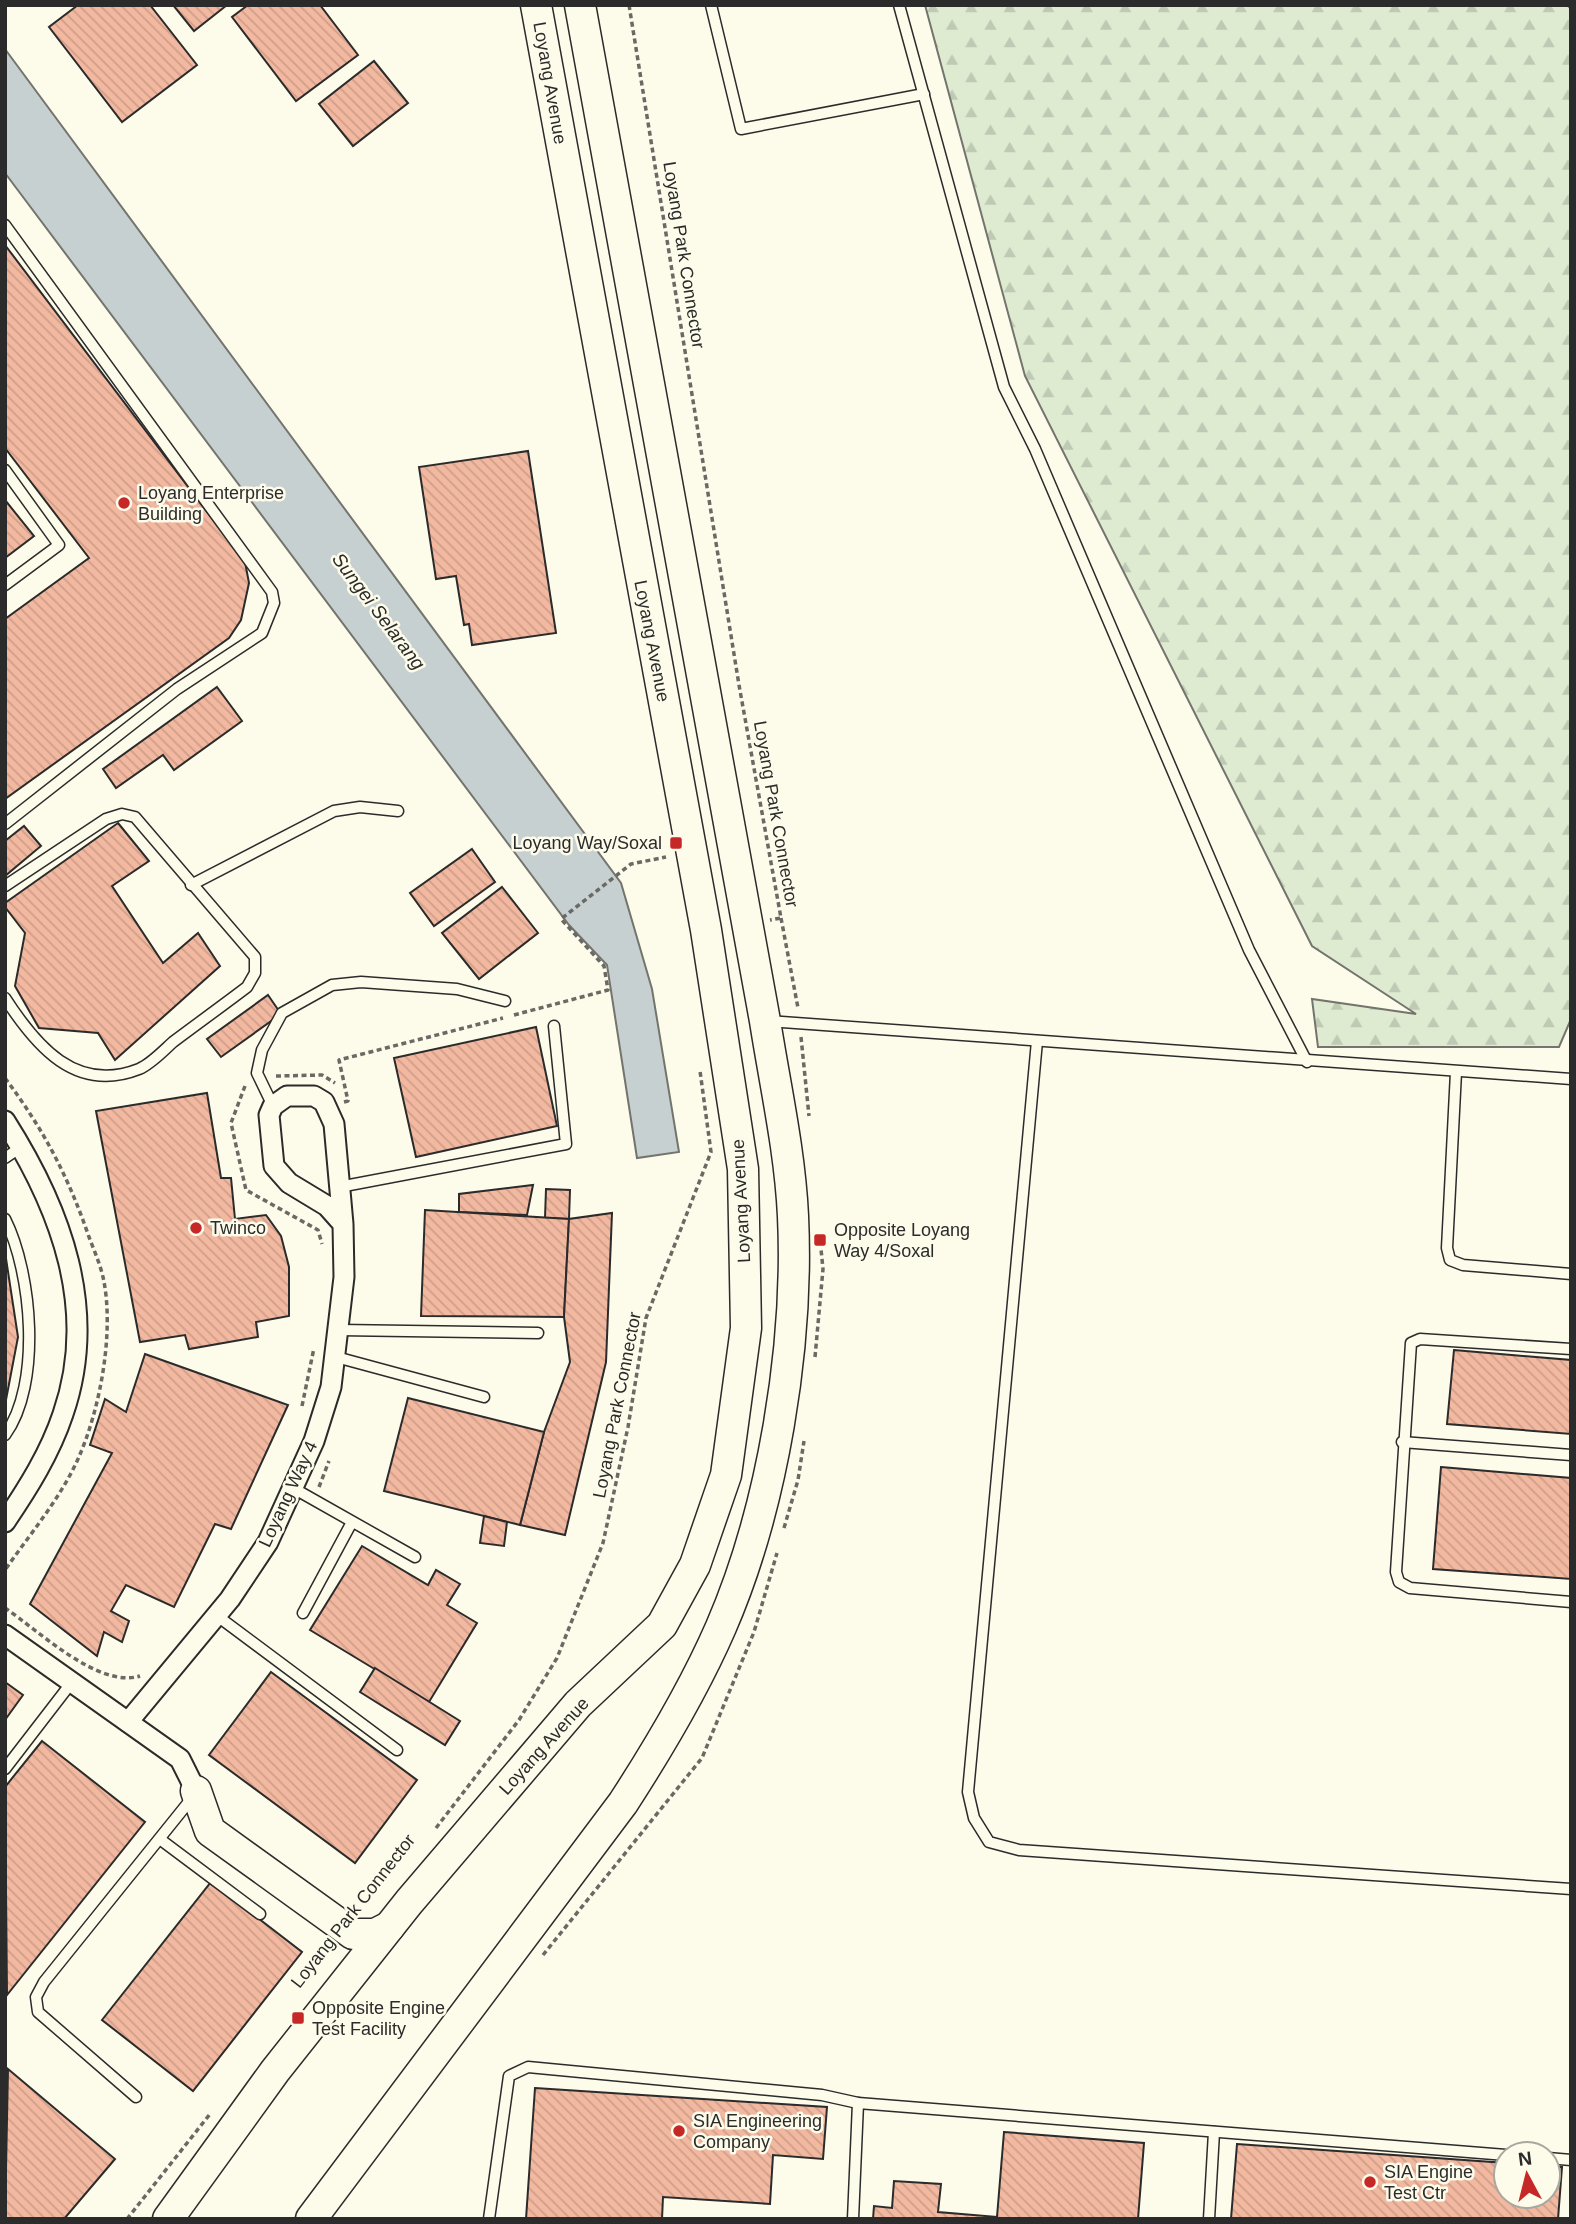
<svg xmlns="http://www.w3.org/2000/svg" width="1576" height="2224" font-family="Arial,sans-serif">
<style>
.forest{fill:url(#forest-firs);stroke:#74746e;stroke-width:2}
.water{fill:#c7d0d0;stroke:#74746e;stroke-width:2}
.building{fill:url(#building-back-hatch);stroke:#2b2b2b;stroke-width:2}
.lines{fill:none;stroke-linecap:round;stroke-linejoin:round}
.lane-casing{stroke:#2b2b2b;stroke-width:13}
.street-casing{stroke:#2b2b2b;stroke-width:23}
.primary-casing{stroke:#2b2b2b;stroke-width:33}
.path{stroke:#6a6964;stroke-width:3.5;stroke-dasharray:5 3.5;stroke-linecap:butt}
.lane{stroke:#fdfbea;stroke-width:10}
.street{stroke:#fdfbea;stroke-width:19}
.primary{stroke:#fdfbea;stroke-width:30}
.poi-dot{fill:#c62828;stroke:#fdfbea;stroke-width:2.5}
.labels{text-anchor:middle;stroke-width:5;stroke-linejoin:round;paint-order:stroke}
.street-label{font-size:18px;fill:#2b2b2b;stroke:#fdfbea}
.poi-label{font-size:18px;fill:#2b2b2b;stroke:#fdfbea;text-anchor:start}
.water-label{font-size:19px;font-style:italic;fill:#2b2b2b;stroke:#fdfbea}
</style>
<defs>
<pattern id="forest-firs" width="22" height="20" patternUnits="userSpaceOnUse" patternTransform="scale(1.75)"><rect width="22" height="20" fill="#deebd1"/><path d="M5 1l3.5 6h-7zM16 11l3.5 6h-7z" fill="#bfcab4"/></pattern>
<pattern id="building-back-hatch" width="6" height="6" patternUnits="userSpaceOnUse" patternTransform="scale(1.75)"><rect width="6" height="6" fill="#f2b8a0"/><path d="M-1 5l2 2M0 0l6 6M5-1l2 2" fill="none" stroke="#d09e8a"/></pattern>
</defs>
<rect width="100%" height="100%" fill="#fdfbea"/>
<polygon class="forest" points="925,5 1567,5 1571,9 1571,1019 1559,1047 1318,1047 1312,999 1416,1014 1312,946 1025,376"/>
<polygon class="water" points="5,49 621,883 652,989 679,1152 637,1158 607,965 569,925 5,173"/>
<g class="building">
<polygon points="78,5 150,5 197,65 122,122 49,27"/>
<polygon points="173,5 227,5 194,31"/>
<polygon points="248,5 320,5 358,55 296,101 232,17"/>
<polygon points="374,61 408,103 353,146 319,104"/>
<polygon points="5,245 245,562 249,583 241,620 229,638 5,799 5,619 89,558 5,448"/>
<polygon points="528,451 556,633 472,645 469,624 464,625 456,576 436,579 419,467"/>
<polygon points="5,500 34,536 5,558"/>
<polygon points="217,687 242,721 174,770 163,755 116,788 103,769"/>
<polygon points="118,823 149,861 112,886 163,963 198,933 220,966 115,1060 98,1033 39,1028 15,986 25,933 5,907 5,903"/>
<polygon points="24,826 41,846 5,876 5,841"/>
<polygon points="472,849 495,882 434,926 410,893"/>
<polygon points="502,887 538,933 479,979 442,933"/>
<polygon points="268,995 281,1014 221,1057 207,1039"/>
<polygon points="536,1027 557,1126 416,1157 394,1058"/>
<polygon points="207,1093 221,1178 231,1178 235,1219 266,1215 281,1236 289,1267 289,1316 256,1322 258,1337 189,1349 185,1335 140,1342 96,1111"/>
<polygon points="533,1185 527,1215 459,1212 459,1194"/>
<polygon points="546,1189 570,1190 569,1219 545,1218"/>
<polygon points="425,1210 569,1219 564,1317 421,1316"/>
<polygon points="612,1213 606,1362 565,1535 520,1525 544,1432 570,1362 564,1317 569,1219"/>
<polygon points="5,1252 18,1337 5,1405"/>
<polygon points="1454,1350 1571,1360 1571,1434 1447,1424"/>
<polygon points="145,1354 288,1405 231,1529 215,1524 174,1607 126,1585 111,1611 129,1621 122,1642 104,1632 97,1656 30,1604 112,1453 90,1445 105,1399 126,1412"/>
<polygon points="408,1398 544,1432 520,1525 384,1491"/>
<polygon points="1441,1467 1571,1478 1571,1579 1433,1569"/>
<polygon points="484,1516 507,1522 504,1546 480,1543"/>
<polygon points="362,1546 428,1585 436,1570 460,1584 447,1605 477,1623 429,1702 310,1630"/>
<polygon points="375,1668 460,1721 445,1745 360,1692"/>
<polygon points="271,1672 417,1780 355,1863 209,1755"/>
<polygon points="5,1682 23,1695 5,1720"/>
<polygon points="42,1741 145,1822 7,1995 5,1787"/>
<polygon points="211,1882 302,1952 193,2091 102,2020"/>
<polygon points="8,2069 115,2159 64,2219 5,2219"/>
<polygon points="535,2088 827,2107 823,2159 773,2155 770,2204 663,2197 662,2219 526,2219"/>
<polygon points="1004,2132 1144,2143 1138,2219 873,2219 874,2206 892,2208 894,2181 941,2184 938,2212 997,2217"/>
<polygon points="1237,2144 1506,2163 1506,2196 1548,2196 1548,2166 1562,2167 1558,2219 1231,2219"/>
</g>
<g class="lines">
<defs>
<g id="lane">
<polyline points="711,5 741,129 924,94"/>
<polyline points="899,5 1004,387 1035,449 1249,950 1307,1062"/>
<polyline points="5,225 272,592 274,603 262,633 177,689 5,824"/>
<polyline points="5,470 59,545 5,585"/>
<polyline points="191,885 334,811 360,807 398,811"/>
<path d="M 5,886 L 106,819 L 122,814 L 135,817 L 255,957 L 255,973 L 247,987 C 222,1006 197,1024 173,1042 C 163,1051 151,1064 139,1069 C 76,1094 36,1046 5,998"/>
<polyline points="768,1021 1571,1079"/>
<polyline points="1037,1041 968,1792 974,1818 989,1842 1019,1850 1571,1889"/>
<polyline points="1456,1072 1447,1248 1450,1260 1463,1265 1571,1274"/>
<polyline points="273,1106 257,1073 262,1050 282,1013 332,985 361,982 457,989 505,1001"/>
<polyline points="5,1158 21,1147"/>
<polyline points="339,1187 566,1144 554,1026"/>
<path d="M 5,1219 C 32,1273 42,1384 5,1435"/>
<polyline points="339,1330 538,1333"/>
<polyline points="1571,1349 1420,1339 1411,1343 1396,1572 1399,1582 1410,1588 1571,1602"/>
<polyline points="336,1357 484,1397"/>
<polyline points="1402,1442 1571,1455"/>
<polyline points="293,1488 415,1557"/>
<polyline points="303,1613 352,1522"/>
<polyline points="216,1615 397,1750"/>
<polyline points="5,1769 72,1682"/>
<polyline points="161,1840 260,1914"/>
<polyline points="136,2097 38,2012 36,1997 44,1982 192,1798"/>
<polyline points="1548,2158 1571,2160"/>
<polyline points="489,2219 509,2076 528,2067 822,2095 858,2103 1506,2155"/>
<polyline points="853,2219 858,2103"/>
<polyline points="1209,2219 1214,2132"/>
</g>
<g id="street">
<path d="M 5,1121 C 61,1209 99,1310 63,1414 C 50,1453 28,1488 5,1522"/>
<polyline points="5,1635 180,1759 196,1791"/>
<polyline points="128,1722 230,1599 268,1542 314,1441 331,1387 344,1277 343,1224 334,1124 324,1102 314,1096 287,1096 273,1106 269,1115 274,1166 289,1183 327,1206 343,1224"/>
</g>
<g id="primary">
<polyline points="196,1791 210,1831 353,1934 375,1934 389,1927"/>
<polyline points="168,2219 275,2071 409,1902 578,1704 662,1625 695,1565 726,1475 746,1328 743,1169 706,930 536,5"/>
<path d="M 311,2219 L 623,1803 C 660,1746 694,1689 721,1627 C 773,1507 799,1346 793,1216 C 790,1151 775,1085 765,1021 L 580,5"/>
</g>
</defs>
<use href="#lane" class="lane-casing"/>
<use href="#street" class="street-casing"/>
<use href="#primary" class="primary-casing"/>
<g class="path">
<polyline points="629,5 739,685 781,918 770,920"/>
<polyline points="781,918 798,1008"/>
<polyline points="514,1015 608,990 604,966 561,919 631,864 666,857"/>
<polyline points="801,1037 809,1116"/>
<polyline points="276,1076 322,1075 335,1083"/>
<path d="M 5,1078 C 44,1130 68,1176 89,1237 C 94,1250 100,1264 103,1277 C 115,1331 100,1410 78,1459 C 60,1499 30,1534 5,1570"/>
<polyline points="245,1086 231,1123 246,1190 318,1230 322,1244"/>
<polyline points="344,1102 348,1101 339,1060 503,1018"/>
<polyline points="815,1357 823,1269 820,1239"/>
<polyline points="302,1406 314,1348"/>
<polyline points="319,1487 329,1461"/>
<polyline points="784,1528 798,1480 804,1441"/>
<path d="M 5,1608 C 39,1631 99,1689 140,1676"/>
<polyline points="436,1828 519,1720 557,1658 603,1543 628,1427 646,1318 711,1152 700,1071"/>
<polyline points="543,1955 702,1758 754,1632 777,1553"/>
<polyline points="127,2219 210,2114"/>
</g>
<use href="#lane" class="lane"/>
<use href="#street" class="street"/>
<use href="#primary" class="primary"/>
</g>
<g class="poi-dot">
<circle cx="124" cy="503" r="7"/>
<rect x="669" y="836" width="14" height="14" rx="3.5"/>
<circle cx="196" cy="1228" r="7"/>
<rect x="813" y="1233" width="14" height="14" rx="3.5"/>
<rect x="291" y="2011" width="14" height="14" rx="3.5"/>
<circle cx="679" cy="2131" r="7"/>
<circle cx="1370" cy="2182" r="7"/>
</g>
<g class="labels">
<g class="street-label">
<text transform="translate(550 83) rotate(80)" y="6">Loyang Avenue</text>
<text transform="translate(684 255) rotate(81)" y="6">Loyang Park Connector</text>
<text transform="translate(652 641) rotate(79)" y="6">Loyang Avenue</text>
<text transform="translate(776 814) rotate(80)" y="6">Loyang Park Connector</text>
<text transform="translate(741 1201) rotate(-93)" y="6">Loyang Avenue</text>
<text transform="translate(617 1405) rotate(-79)" y="6">Loyang Park Connector</text>
<text transform="translate(288 1494) rotate(-65)" y="6">Loyang Way 4</text>
<text transform="translate(544 1746) rotate(-48)" y="6">Loyang Avenue</text>
<text transform="translate(353 1911) rotate(-52)" y="6">Loyang Park Connector</text>
</g>
<g class="poi-label">
<text x="138" y="499">Loyang Enterprise<tspan x="138" dy="21">Building</tspan></text>
<text x="662" y="849" text-anchor="end">Loyang Way/Soxal</text>
<text x="210" y="1234">Twinco</text>
<text x="834" y="1236">Opposite Loyang<tspan x="834" dy="21">Way 4/Soxal</tspan></text>
<text x="312" y="2014">Opposite Engine<tspan x="312" dy="21">Test Facility</tspan></text>
<text x="693" y="2127">SIA Engineering<tspan x="693" dy="21">Company</tspan></text>
<text x="1384" y="2178">SIA Engine<tspan x="1384" dy="21">Test Ctr</tspan></text>
</g>
<g class="water-label">
<text transform="translate(379 611) rotate(53)" y="7">Sungei Selarang</text>
</g>
</g>
<rect width="1576" height="2224" fill="none" stroke="#2b2b2b" stroke-width="14"/>
<g transform="translate(1527 2175) rotate(353)"><circle r="33" fill="#fdfbea" stroke="#a9a89e" stroke-width="2"/>
<path d="M0-5L12 26L0 18L-12 26Z" fill="#c62828"/>
<text y="-10" font-size="19" font-weight="bold" text-anchor="middle" fill="#2b2b2b">N</text>
</g>
</svg>
